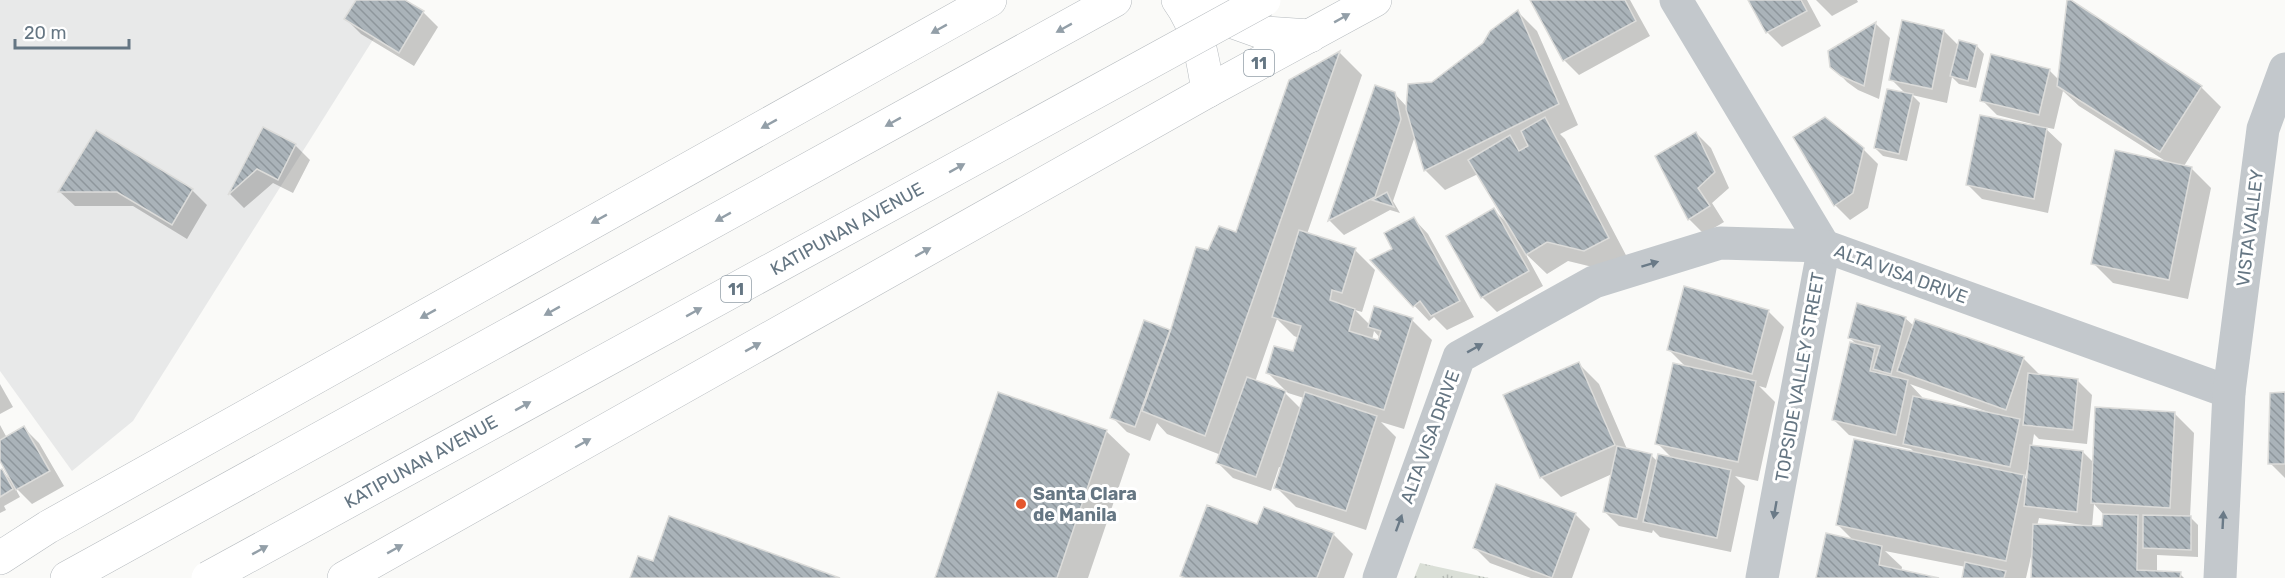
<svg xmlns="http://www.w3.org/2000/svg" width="2285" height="578" font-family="Rubik,sans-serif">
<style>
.built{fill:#e8e9e9}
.park{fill:url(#park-tufts)}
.shadow{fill:#0003;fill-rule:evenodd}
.building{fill:url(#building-back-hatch);stroke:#dcdcda;stroke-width:1.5}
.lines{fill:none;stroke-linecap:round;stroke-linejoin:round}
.major-casing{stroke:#b5babe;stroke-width:34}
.minor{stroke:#c3c8cc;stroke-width:33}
.major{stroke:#fff;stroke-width:33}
.major-bridge-casing{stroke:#b5babe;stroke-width:34;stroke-linecap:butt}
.major-bridge{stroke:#fff;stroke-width:33}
.oneway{fill:#939fa8}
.oneway2{fill:#6a7a87}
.poi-dot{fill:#e4572e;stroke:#fff;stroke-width:2}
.labels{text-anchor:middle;stroke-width:6;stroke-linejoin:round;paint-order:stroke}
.shield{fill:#fff;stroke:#939fa8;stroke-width:1.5}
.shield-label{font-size:16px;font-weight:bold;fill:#657683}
.street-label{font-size:18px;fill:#657683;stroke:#fff}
.poi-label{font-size:18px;font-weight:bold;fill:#657683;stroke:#fff;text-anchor:start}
</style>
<defs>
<pattern id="park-tufts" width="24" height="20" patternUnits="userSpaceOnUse" patternTransform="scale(1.5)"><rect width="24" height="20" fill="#dadfd7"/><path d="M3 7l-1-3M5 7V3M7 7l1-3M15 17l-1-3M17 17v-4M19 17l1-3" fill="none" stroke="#b4b9b4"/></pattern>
<pattern id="building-back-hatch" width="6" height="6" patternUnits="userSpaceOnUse" patternTransform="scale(1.5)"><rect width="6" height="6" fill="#aab3b9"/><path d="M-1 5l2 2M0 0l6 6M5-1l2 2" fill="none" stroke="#8e969c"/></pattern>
</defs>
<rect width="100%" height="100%" fill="#fafaf8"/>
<polygon class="built" points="0,0 398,0 133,421 72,471 0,371"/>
<polygon class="park" points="1420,563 1489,578 1414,578"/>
<g class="shadow">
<polygon points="357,0 402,0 423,12 438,27 414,66 361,34 346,19"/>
<polygon points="1532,0 1630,0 1650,36 1579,75 1564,60"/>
<polygon points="1750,0 1807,0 1821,26 1782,47 1767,32"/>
<polygon points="1816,0 1857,0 1858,2 1832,16"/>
<polygon points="2068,0 2201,87 2221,107 2184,166 2191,168 2211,188 2188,299 2113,283 2093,263 2167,162 2079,106 2063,91 2054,129 2044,127 2062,144 2048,213 1982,199 1967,184 2032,124 1997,115 1982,100 2050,71 2059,80"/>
<polygon points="1518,12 1537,31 1578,125 1560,134 1565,139 1628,259 1605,270 1568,261 1547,274 1525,253 1543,286 1497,312 1482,297 1494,210 1507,223 1478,174 1445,190 1425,170 1415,136 1393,201 1400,213 1390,210 1344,235 1329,220 1376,87 1394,93 1407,107 1432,83 1484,44"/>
<polygon points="1876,24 1890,38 1879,99 1858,90 1847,82 1832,66 1830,52"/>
<polygon points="1944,31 1959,46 1977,46 1984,54 1976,88 1959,84 1952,77 1947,103 1912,95 1920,103 1907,161 1883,156 1875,148 1906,94 1891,79"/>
<path d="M 1340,53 L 1362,75 L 1307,234 L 1355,250 L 1375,270 L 1362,312 L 1355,310 L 1370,325 L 1412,320 L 1432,340 L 1404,429 L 1381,422 L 1396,437 L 1366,530 L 1296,507 L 1276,487 L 1282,468 L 1279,467 L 1271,491 L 1233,478 L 1218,463 L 1221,455 L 1167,434 L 1157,423 L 1150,441 L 1127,432 L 1112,417 L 1169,331 L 1171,333 L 1209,252 L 1237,233 L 1290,81 ZM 1277,319 L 1294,336 L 1299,338 L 1294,353 L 1268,373 L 1288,393 L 1304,398 L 1301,409 L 1285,393 L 1255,382 ZM 1374,331 L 1380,338 L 1379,342 L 1372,340 Z"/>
<polygon points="264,129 295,145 310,160 293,193 273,183 244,208 230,194"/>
<polygon points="1696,133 1711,148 1729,188 1712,203 1724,222 1704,234 1689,219"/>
<polygon points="1863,149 1878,164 1868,208 1850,220 1835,205"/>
<polygon points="192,190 207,205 187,239 133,206 75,206 60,192"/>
<polygon points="1414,219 1428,234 1474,317 1447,330 1434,317 1429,321 1372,261 1394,249"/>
<polygon points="1685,288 1769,312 1784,327 1766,388 1759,386 1775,402 1758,481 1735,476 1745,486 1731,552 1660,537 1653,530 1652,533 1619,526 1604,511 1612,474 1561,497 1541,477 1579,364 1599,384 1627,449 1651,455 1658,462 1673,459 1657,443 1686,367 1668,349"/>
<path d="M 1905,318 L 1914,326 L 1916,321 L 2024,359 L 2039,374 L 2038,376 L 2077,380 L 2092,395 L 2087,444 L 2039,439 L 2034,434 L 2032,447 L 2083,452 L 2094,463 L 2174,413 L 2194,433 L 2190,517 L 2198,525 L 2198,557 L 2157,555 L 2157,573 L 2180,574 L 2184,578 L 2033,578 L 2034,552 L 2032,552 L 2026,578 L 1963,578 L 1966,567 L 1885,551 L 1902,567 L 1901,572 L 1931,578 L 1818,578 L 1854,541 L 1838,525 L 1916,454 L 1911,449 L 1849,435 L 1834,420 L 1857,345 L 1849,337 ZM 1910,384 L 1988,412 L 1987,414 L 1922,399 L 1922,397 ZM 2027,469 L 2029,469 L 2028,480 L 2025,478 ZM 2094,504 L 2104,515 L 2103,528 L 2092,527 ZM 2039,518 L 2082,525 L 2081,527 L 2037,526 Z"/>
<polygon points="0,384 13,407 0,414"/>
<polygon points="2285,394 2285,478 2270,463"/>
<polygon points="0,425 7,438 24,428 39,443 64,486 32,504 14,486 20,497 4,506 6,510 0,513 0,472 2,471 12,481 0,458"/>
<polygon points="1106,431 1130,454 1088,578 937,578"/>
<polygon points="1575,514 1590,529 1572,578 1531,578 1490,563 1475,548"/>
<polygon points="1333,534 1353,554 1344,578 1184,578 1182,576"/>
</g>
<g class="building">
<polygon points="356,0 405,0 424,11 399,53 344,19"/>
<polygon points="1530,0 1625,0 1636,21 1563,61"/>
<polygon points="1748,0 1801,0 1807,11 1766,33"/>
<polygon points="2067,0 2071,0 2202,86 2160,152 2057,86"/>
<polygon points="1518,10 1559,104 1424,171 1406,109 1408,84 1432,82 1483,43 1490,31"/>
<polygon points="1902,20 1944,30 1932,89 1889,80"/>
<polygon points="1876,22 1864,86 1841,76 1830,67 1828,51"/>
<polygon points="1959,40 1977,45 1968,81 1950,76"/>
<polygon points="1340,51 1205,436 1142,411 1171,329 1196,247 1208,250 1219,226 1236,232 1289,80"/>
<polygon points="1991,54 2050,69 2039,115 1980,101"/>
<polygon points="1375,85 1395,92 1401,119 1375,197 1328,221"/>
<polygon points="1887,89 1913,94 1899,154 1874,148"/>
<polygon points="1980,115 2047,128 2034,199 1966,185"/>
<polygon points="1545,117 1609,238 1584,251 1547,242 1526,255 1468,160 1510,135 1519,151 1528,146 1521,131"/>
<polygon points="1825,117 1864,148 1853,193 1834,206 1793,137"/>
<polygon points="263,127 296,144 278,180 257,169 228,195"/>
<polygon points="96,130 193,189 172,225 117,192 58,192"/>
<polygon points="1696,132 1715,172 1698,188 1710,206 1688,220 1655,156"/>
<polygon points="2115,150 2192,167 2169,280 2091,264"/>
<polygon points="1387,192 1394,207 1372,200"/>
<polygon points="1494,208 1529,271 1481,298 1446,236"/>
<polygon points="1414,217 1460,301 1431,316 1420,301 1413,307 1370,260 1392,249 1384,233"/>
<polygon points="1299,230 1356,248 1342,293 1332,290 1330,300 1355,309 1349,331 1378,340 1381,331 1368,327 1374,306 1413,318 1384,410 1266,373 1274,346 1293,351 1301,326 1272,317"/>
<polygon points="1684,286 1769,310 1752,374 1667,350"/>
<polygon points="1857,303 1906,317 1891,374 1873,369 1880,346 1848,338"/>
<polygon points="1915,319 2024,357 2006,410 1897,371"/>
<polygon points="1144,320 1170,330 1135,427 1110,418"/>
<polygon points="1850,342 1875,348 1870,371 1908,380 1896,435 1832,420"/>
<polygon points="1579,362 1615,445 1540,478 1503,395"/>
<polygon points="1673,363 1756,381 1738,462 1655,444"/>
<polygon points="2028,373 2078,379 2073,430 2023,425"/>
<polygon points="1247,377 1286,391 1256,477 1216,463"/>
<polygon points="998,392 1107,430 1057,578 935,578"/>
<polygon points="1305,392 1377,416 1346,511 1274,488"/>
<polygon points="2285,392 2285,464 2268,464 2270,393"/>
<polygon points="1913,396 2020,419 2010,467 1903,444"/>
<polygon points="2095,407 2175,412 2170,508 2091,503"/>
<polygon points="24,426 50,471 16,490 0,461 0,440"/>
<polygon points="1854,439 2024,475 2006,561 1836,525"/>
<polygon points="2030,445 2083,451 2077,512 2024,506"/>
<polygon points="1617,446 1652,454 1637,519 1603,512"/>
<polygon points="1658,454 1731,470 1717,538 1643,522"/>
<polygon points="2,469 13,489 0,497 0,470"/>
<polygon points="1496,484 1576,513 1552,578 1473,548"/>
<polygon points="1207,505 1257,524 1264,507 1334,533 1317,578 1185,578 1180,576"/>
<polygon points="2103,514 2138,515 2137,570 2181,572 2180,578 2031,578 2033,524 2102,526"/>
<polygon points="2143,515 2191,516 2191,550 2143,548"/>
<polygon points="669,516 840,578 630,578 638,556 653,561"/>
<polygon points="1826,533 1882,546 1879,565 1939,578 1816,578"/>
<polygon points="1965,562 2006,571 2004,578 1962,578"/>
</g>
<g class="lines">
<defs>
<g id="major">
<path d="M 1178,0 C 1198,27 1203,59 1208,91"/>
<polyline points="1213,0 1236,23 1264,33 1310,36"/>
<polyline points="0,558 48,527 990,0"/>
<polyline points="67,578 1115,0"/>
<polyline points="344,578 1208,91 1375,0"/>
</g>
</defs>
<use href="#major" class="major-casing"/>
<g class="minor">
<polyline points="1676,0 1824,246 1762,578"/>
<polyline points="1379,578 1459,357 1594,282 1720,243 1824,246 2229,392"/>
<polyline points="2220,578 2229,392 2263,129 2285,69"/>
</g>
<use href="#major" class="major"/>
<defs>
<polyline id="major-bridge" points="208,578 1264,0"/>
</defs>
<use href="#major-bridge" class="major-bridge-casing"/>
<use href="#major-bridge" class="major-bridge"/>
</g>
<defs><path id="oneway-solid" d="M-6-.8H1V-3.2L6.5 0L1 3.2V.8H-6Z" transform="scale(1.5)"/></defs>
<g class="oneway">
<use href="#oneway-solid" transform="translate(1342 18) rotate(-29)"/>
<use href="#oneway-solid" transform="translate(1064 28) rotate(151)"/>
<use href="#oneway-solid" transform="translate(939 29) rotate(151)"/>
<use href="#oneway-solid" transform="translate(893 122) rotate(151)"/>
<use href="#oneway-solid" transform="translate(769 124) rotate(151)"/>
<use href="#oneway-solid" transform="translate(957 168) rotate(-29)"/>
<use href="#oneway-solid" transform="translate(723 217) rotate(151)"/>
<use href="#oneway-solid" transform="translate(599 219) rotate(151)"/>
<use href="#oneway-solid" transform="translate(923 252) rotate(-29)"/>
<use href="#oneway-solid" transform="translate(552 311) rotate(151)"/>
<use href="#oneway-solid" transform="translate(694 312) rotate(-29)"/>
<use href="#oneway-solid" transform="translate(428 314) rotate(151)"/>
<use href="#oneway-solid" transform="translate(753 347) rotate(-29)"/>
<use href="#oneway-solid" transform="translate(523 406) rotate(-29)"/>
<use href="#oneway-solid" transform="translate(583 443) rotate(-29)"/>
<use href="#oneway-solid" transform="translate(395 549) rotate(-29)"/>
<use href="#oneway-solid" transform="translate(260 550) rotate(-29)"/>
</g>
<g class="oneway2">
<use href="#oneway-solid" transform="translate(1650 264) rotate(-17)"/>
<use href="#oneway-solid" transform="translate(1475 348) rotate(-29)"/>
<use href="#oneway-solid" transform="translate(1775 510) rotate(100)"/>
<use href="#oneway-solid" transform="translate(2223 520) rotate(-87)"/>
<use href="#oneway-solid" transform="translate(1399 523) rotate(-70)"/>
</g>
<circle class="poi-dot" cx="1021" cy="504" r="6"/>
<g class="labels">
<g class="shield">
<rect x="1244" y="50" width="30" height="26" rx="4.5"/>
<rect x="721" y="276" width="30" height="26" rx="4.5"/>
</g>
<g class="shield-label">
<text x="1259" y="69">11</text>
<text x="736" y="295">11</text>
</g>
<g class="street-label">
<text transform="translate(2250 228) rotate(-83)" y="6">VISTA VALLEY</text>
<text transform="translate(847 229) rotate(-29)" y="6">KATIPUNAN AVENUE</text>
<text transform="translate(1901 274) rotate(20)" y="6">ALTA VISA DRIVE</text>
<text transform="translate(1800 377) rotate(-80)" y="6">TOPSIDE VALLEY STREET</text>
<text transform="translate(1430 437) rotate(-70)" y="6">ALTA VISA DRIVE</text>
<text transform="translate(421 462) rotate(-29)" y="6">KATIPUNAN AVENUE</text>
</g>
<g class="poi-label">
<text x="1033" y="500">Santa Clara<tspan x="1033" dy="21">de Manila</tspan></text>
</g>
</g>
<path d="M15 39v9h114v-9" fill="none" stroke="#657683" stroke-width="3"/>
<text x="24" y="39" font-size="18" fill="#657683" stroke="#ffffff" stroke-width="4.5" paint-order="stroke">20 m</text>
</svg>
